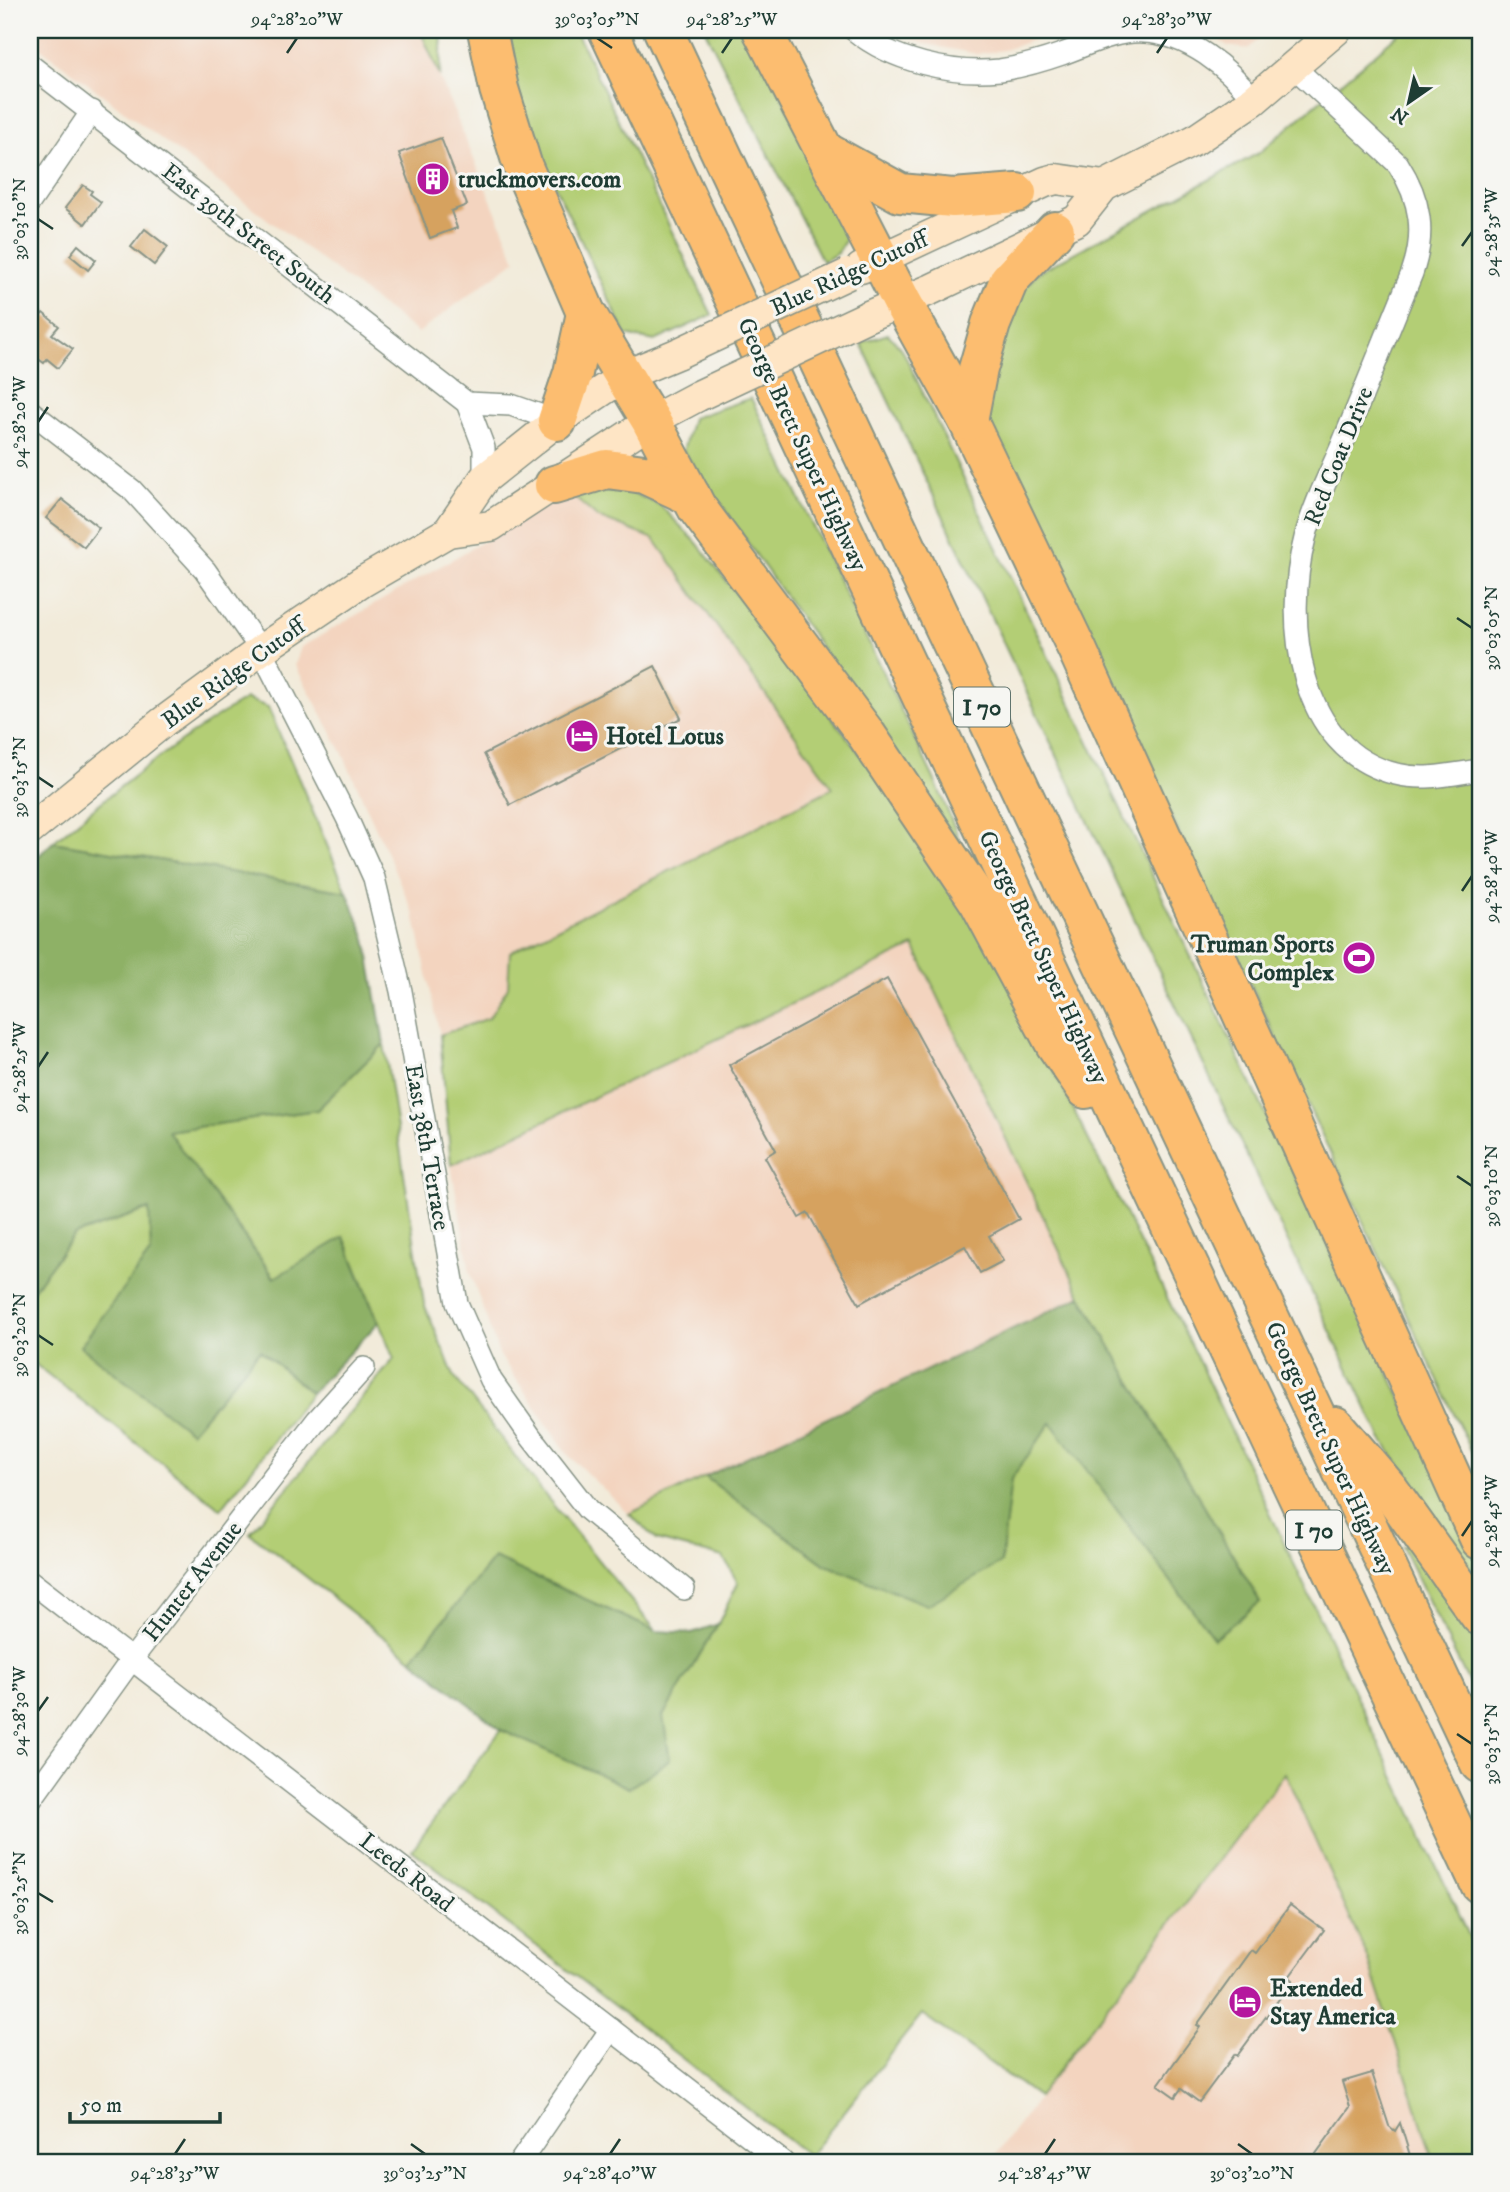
<svg xmlns="http://www.w3.org/2000/svg" width="1510" height="2192" font-family="'IM FELL DW Pica',serif">
<style>
.built{fill:#f3d4bf}
.green{fill:#b3ce75;stroke:#698654;stroke-width:2}
.forest{fill:#8eb166;stroke:#56774d;stroke-width:2}
.building{fill:#d6a25e}
.lines{fill:none;stroke-linecap:round;stroke-linejoin:round}
.street-casing{stroke:#889487;stroke-width:24}
.secondary-casing{stroke:#889487;stroke-width:33}
.highway-casing{stroke:#889487;stroke-width:42}
.street{stroke:#fff;stroke-width:21}
.secondary{stroke:#fee5c5;stroke-width:30}
.highway{stroke:#fcbd6f;stroke-width:38}
.secondary-bridge-casing{stroke:#889487;stroke-width:33;stroke-linecap:butt}
.secondary-bridge{stroke:#fee5c5;stroke-width:30}
.ticks{fill:none;stroke:#1f3d34;stroke-width:2.5}
.labels{text-anchor:middle;stroke-width:6;stroke-linejoin:round;paint-order:stroke}
.shield{fill:#f6f6f2;stroke:#60746d;stroke-width:2}
.shield-label{font-size:23px;font-weight:bold;fill:#1f3d34}
.poi-label{font-size:24px;font-weight:bold;fill:#1f3d34;stroke:#f6f6f2;text-anchor:start}
.street-label{font-size:24px;fill:#1f3d34;stroke:#f6f6f2}
.neatline{fill:none;stroke:#1f3d34;stroke-width:2.5}
.ticks-label{font-size:18px;text-anchor:middle;fill:#1f3d34}
</style>
<rect width="100%" height="100%" fill="#f6f6f2"/>
<filter id="ink" filterUnits="userSpaceOnUse"><feTurbulence type="fractalNoise" baseFrequency=".0143" numOctaves="2"/><feDisplacementMap in="SourceGraphic" scale="14" xChannelSelector="R" yChannelSelector="G"/><feConvolveMatrix kernelMatrix="1 2 1 2 8 2 1 2 1" color-interpolation-filters="sRGB"/></filter>
<filter id="wash" filterUnits="userSpaceOnUse"><feTurbulence type="fractalNoise" baseFrequency=".00686" numOctaves="4" result="noise"/><feDisplacementMap in="SourceGraphic" scale="28" xChannelSelector="R" yChannelSelector="G"/><feGaussianBlur stdDeviation="1.57" result="paint"/><feColorMatrix in="noise" values="0 0 0 0 0 0 0 0 0 0 0 0 0 0 0 0 0 1.4 0 .05"/><feComposite in="paint" operator="in"/></filter>
<g filter="url(#wash)">
<rect width="100%" height="100%" fill="#f2ebda"/>
<g class="built">
<polygon points="30,30 420,30 516,260 418,333 30,40"/>
<polygon points="891,30 1062,30 1004,50 977,54 925,44"/>
<polygon points="1204,30 1268,30 1248,49 1228,46"/>
<polygon points="568,492 597,517 654,539 833,788 510,952 508,987 489,1018 440,1035 414,914 342,752 295,665 301,647"/>
<polygon points="914,945 1081,1296 629,1514 568,1455 499,1354 470,1272 451,1165"/>
<polygon points="1285,1773 1368,1958 1434,2162 990,2162"/>
</g>
<g class="green">
<polygon points="420,30 442,30 440,76"/>
<polygon points="501,30 575,30 712,315 655,341 626,335 532,138"/>
<polygon points="705,30 750,30 849,235 837,253 823,262"/>
<polygon points="1403,30 1480,30 1480,1469 1031,520 993,439 982,400 1011,306 1037,273 1259,153"/>
<polygon points="888,334 902,349 1480,1565 1480,1580 1458,1553 1381,1438 861,343"/>
<polygon points="751,398 936,783 964,851 683,451 692,418"/>
<polygon points="626,490 660,505 697,543 940,857 1020,1002 1200,1364 1480,1959 1480,2162 1434,2162 1368,1958 1285,1773 1038,2097 922,2014 809,2156 412,1850 501,1730 629,1788 663,1716 718,1624 738,1583 723,1557 657,1540 629,1514 705,1477 826,1565 1001,1563 1011,1479 1051,1422 1214,1638 1260,1602 1081,1296 914,946 451,1165 440,1035 489,1018 508,987 510,952 833,788 654,539 597,517 568,492"/>
<path d="M 246,699 L 268,707 L 347,892 L 53,842 C 114,791 178,739 246,699 Z"/>
<polygon points="384,1044 424,1304 454,1376 544,1494 656,1631 494,1559 412,1659 250,1533 394,1359 344,1237 275,1278 167,1131 317,1110"/>
<polygon points="150,1209 151,1252 81,1346 260,1350 311,1393 221,1509 31,1361 30,1362 30,1294 74,1235"/>
<polygon points="1408,1544 1480,1643 1480,1705 1402,1547"/>
</g>
<g class="forest">
<polygon points="53,842 347,892 366,939 384,1044 317,1110 168,1131 274,1278 344,1237 378,1323 311,1393 260,1350 191,1432 80,1346 151,1252 149,1209 74,1235 30,1294 30,864"/>
<polygon points="1081,1296 1260,1602 1214,1638 1051,1423 1011,1479 1001,1563 927,1605 826,1565 705,1477"/>
<polygon points="494,1558 656,1631 692,1633 718,1624 663,1716 670,1760 629,1788 501,1730 412,1659"/>
</g>
<g id="blocks">
<g class="building">
<polygon points="441,138 467,205 451,211 457,228 430,238 399,153"/>
<polygon points="83,185 92,191 90,194 101,202 85,224 65,208"/>
<polygon points="145,229 168,247 154,265 131,247"/>
<polygon points="78,245 96,260 88,270 70,255"/>
<polygon points="43,313 59,326 52,334 73,349 58,368 47,359 44,363 30,353 30,330"/>
<polygon points="62,499 99,528 84,547 46,518"/>
<polygon points="655,666 681,718 510,805 484,754"/>
<polygon points="887,979 1019,1219 989,1236 1003,1261 980,1273 965,1246 859,1304 808,1213 799,1218 765,1157 776,1150 729,1065"/>
<polygon points="1290,1905 1324,1930 1289,1977 1293,1980 1237,2056 1235,2054 1199,2102 1181,2089 1175,2097 1158,2085 1200,2027 1197,2025 1251,1950 1255,1953"/>
<polygon points="1372,2073 1389,2126 1395,2131 1400,2123 1412,2162 1310,2162 1350,2107 1342,2082"/>
</g>
</g>
</g>
<g filter="url(#ink)">
<use href="#blocks" fill-opacity="0" stroke="#889487" stroke-width="2"/>
<g class="lines">
<defs>
<g id="street">
<path d="M 854,30 C 892,61 952,75 1000,70 C 1021,67 1042,61 1062,54 C 1087,45 1116,30 1144,32 C 1188,34 1228,67 1254,100"/>
<polyline points="30,65 467,403 484,448 484,479"/>
<path d="M 1294,67 L 1398,164 C 1421,200 1426,233 1412,273 C 1388,331 1365,388 1342,445 C 1329,475 1313,507 1305,538 C 1283,621 1298,751 1396,774 C 1425,781 1452,774 1480,770"/>
<polyline points="30,202 92,111"/>
<polyline points="467,403 511,405 557,421"/>
<polyline points="30,411 132,490 205,570 261,650 347,818 374,878 401,991 457,1303 491,1380 531,1437 588,1510 684,1589"/>
<polyline points="30,1581 783,2162"/>
<polyline points="30,1801 132,1659 317,1420 364,1368"/>
<polyline points="520,2162 611,2029"/>
</g>
<g id="secondary">
<polyline points="861,268 1045,182 1056,179 1104,186"/>
<polyline points="866,317 932,289 1077,220 1104,186 1195,140 1254,100 1336,30"/>
<polyline points="448,532 484,479 557,421 624,376 679,353"/>
<polyline points="30,830 163,722 261,650 362,582 448,532 491,526 651,421 698,396"/>
</g>
<g id="highway">
<polyline points="487,30 499,89 523,167 586,313 651,421 697,508 866,734 979,902 1055,1044 1086,1089"/>
<polyline points="608,30 1480,1884"/>
<polyline points="663,30 1480,1764"/>
<polyline points="762,30 902,302 968,421 1077,649 1480,1540"/>
<polyline points="824,151 900,193 953,198 1017,193"/>
<polyline points="557,421 573,373 586,313"/>
<polyline points="968,421 978,369 991,324 1009,280 1055,231"/>
<polyline points="554,485 607,469 644,474 691,496"/>
<polyline points="1335,1426 1389,1489 1480,1616"/>
</g>
</defs>
<use href="#street" class="street-casing"/>
<use href="#secondary" class="secondary-casing"/>
<use href="#highway" class="highway-casing"/>
<use href="#street" class="street"/>
<use href="#secondary" class="secondary"/>
<use href="#highway" class="highway"/>
<defs>
<g id="secondary-bridge">
<polyline points="679,353 848,274"/>
<polyline points="698,396 866,317"/>
</g>
</defs>
<use href="#secondary-bridge" class="secondary-bridge-casing"/>
<use href="#secondary-bridge" class="secondary-bridge"/>
</g>
</g>
<path class="ticks" d="M 597,38 L 612,48M 287,53 L 297,38M 722,53 L 732,38M 1157,53 L 1167,38M 38,219 L 53,229M 1462,246 L 1472,232M 38,422 L 48,407M 1457,618 L 1472,628M 38,777 L 53,787M 1462,891 L 1472,876M 38,1067 L 48,1052M 1457,1176 L 1472,1186M 38,1335 L 53,1345M 1462,1536 L 1472,1521M 38,1711 L 48,1697M 1457,1734 L 1472,1744M 38,1893 L 53,1902M 411,2144 L 425,2154M 1238,2144 L 1252,2154M 175,2154 L 185,2139M 610,2154 L 620,2139M 1045,2154 L 1055,2139"/>
<defs>
<symbol id="building-disc" viewBox="-11 -11 22 22"><circle r="9.5" fill="#b5179e" stroke="#f6f6f2"/><path d="M-4-6H4V6H1V3H-1V6H-4ZM-2.5-4.3h1.7v1.8h-1.7ZM.8-4.3h1.7v1.8H.8ZM-2.5-1h1.7V.8h-1.7ZM.8-1h1.7V.8H.8Z" fill="#fff"/></symbol>
<symbol id="hotel-disc" viewBox="-11 -11 22 22"><circle r="9.5" fill="#b5179e" stroke="#f6f6f2"/><path d="M-6-4.5h1.5V1H6V5H4.5V3h-9V5H-6ZM-4 0a1.8 1.8 0 1 1 3.6 0ZM.5 0V-2.5h3Q6-2.5 6 0Z" fill="#fff"/></symbol>
<symbol id="stadium-disc" viewBox="-11 -11 22 22"><circle r="9.5" fill="#b5179e" stroke="#f6f6f2"/><path d="M0-5a6.5 5 0 1 0 0 10a6.5 5 0 1 0 0-10ZM-3.5-1.8h7v3.6h-7Z" fill="#fff"/></symbol>
</defs>
<g fill-rule="evenodd">
<use href="#building-disc" x="414" y="160" width="38" height="38"/>
<use href="#hotel-disc" x="563" y="717" width="38" height="38"/>
<use href="#stadium-disc" x="1340" y="939" width="38" height="38"/>
<use href="#hotel-disc" x="1226" y="1983" width="38" height="38"/>
</g>
<g class="labels">
<g class="shield">
<rect x="954" y="687.5" width="56" height="39" rx="5"/>
<rect x="1286" y="1510.5" width="56" height="39" rx="5"/>
</g>
<g class="shield-label">
<text x="982" y="715">I 70</text>
<text x="1314" y="1538">I 70</text>
</g>
<g class="poi-label">
<text x="458" y="187">truckmovers.com</text>
<text x="606" y="744">Hotel Lotus</text>
<text x="1334" y="952" text-anchor="end">Truman Sports<tspan x="1334" dy="28">Complex</tspan></text>
<text x="1270" y="1996">Extended<tspan x="1270" dy="28">Stay America</tspan></text>
</g>
<g class="street-label">
<text transform="translate(249 233) rotate(38)" y="8">East 39th Street South</text>
<text transform="translate(849 273) rotate(-25)" y="8">Blue Ridge Cutoff</text>
<text transform="translate(803 444) rotate(65)" y="8">George Brett Super Highway</text>
<text transform="translate(1338 456) rotate(-68)" y="8">Red Coat Drive</text>
<text transform="translate(233 673) rotate(-36)" y="8">Blue Ridge Cutoff</text>
<text transform="translate(1044 957) rotate(65)" y="8">George Brett Super Highway</text>
<text transform="translate(428 1147) rotate(80)" y="8">East 38th Terrace</text>
<text transform="translate(1331 1448) rotate(65)" y="8">George Brett Super Highway</text>
<text transform="translate(192 1581) rotate(-52)" y="8">Hunter Avenue</text>
<text transform="translate(407 1872) rotate(38)" y="8">Leeds Road</text>
</g>
</g>
<rect width="1510" height="2192" fill="none" stroke="#f6f6f2" stroke-width="77"/>
<g transform="translate(1409 102) rotate(214)" stroke="#f6f6f2" stroke-width="5" paint-order="stroke">
<path d="M0-5L12 26L0 18L-12 26Z" fill="#1f3d34"/>
<text y="-10" font-size="19" font-weight="bold" text-anchor="middle" fill="#1f3d34">N</text>
</g>
<path d="M70 2112v10h150v-10" fill="none" stroke="#1f3d34" stroke-width="3.5"/>
<text x="80" y="2112" font-size="21" fill="#1f3d34" stroke="#f6f6f2" stroke-width="5" paint-order="stroke">50 m</text>
<rect x="38" y="38" width="1434" height="2116" class="neatline"/>
<g class="ticks-label">
<text x="297" y="25">94°28'20"W</text>
<text x="597" y="25">39°03'05"N</text>
<text x="732" y="25">94°28'25"W</text>
<text x="1167" y="25">94°28'30"W</text>
<text transform="translate(19 219) rotate(-90)" y="6">39°03'10"N</text>
<text transform="translate(1491 232) rotate(-90)" y="6">94°28'35"W</text>
<text transform="translate(19 422) rotate(-90)" y="6">94°28'20"W</text>
<text transform="translate(1491 628) rotate(-90)" y="6">39°03'05"N</text>
<text transform="translate(19 777) rotate(-90)" y="6">39°03'15"N</text>
<text transform="translate(1491 876) rotate(-90)" y="6">94°28'40"W</text>
<text transform="translate(19 1067) rotate(-90)" y="6">94°28'25"W</text>
<text transform="translate(1491 1186) rotate(-90)" y="6">39°03'10"N</text>
<text transform="translate(19 1335) rotate(-90)" y="6">39°03'20"N</text>
<text transform="translate(1491 1521) rotate(-90)" y="6">94°28'45"W</text>
<text transform="translate(19 1711) rotate(-90)" y="6">94°28'30"W</text>
<text transform="translate(1491 1744) rotate(-90)" y="6">39°03'15"N</text>
<text transform="translate(19 1893) rotate(-90)" y="6">39°03'25"N</text>
<text x="175" y="2179">94°28'35"W</text>
<text x="425" y="2179">39°03'25"N</text>
<text x="610" y="2179">94°28'40"W</text>
<text x="1045" y="2179">94°28'45"W</text>
<text x="1252" y="2179">39°03'20"N</text>
</g>
</svg>
